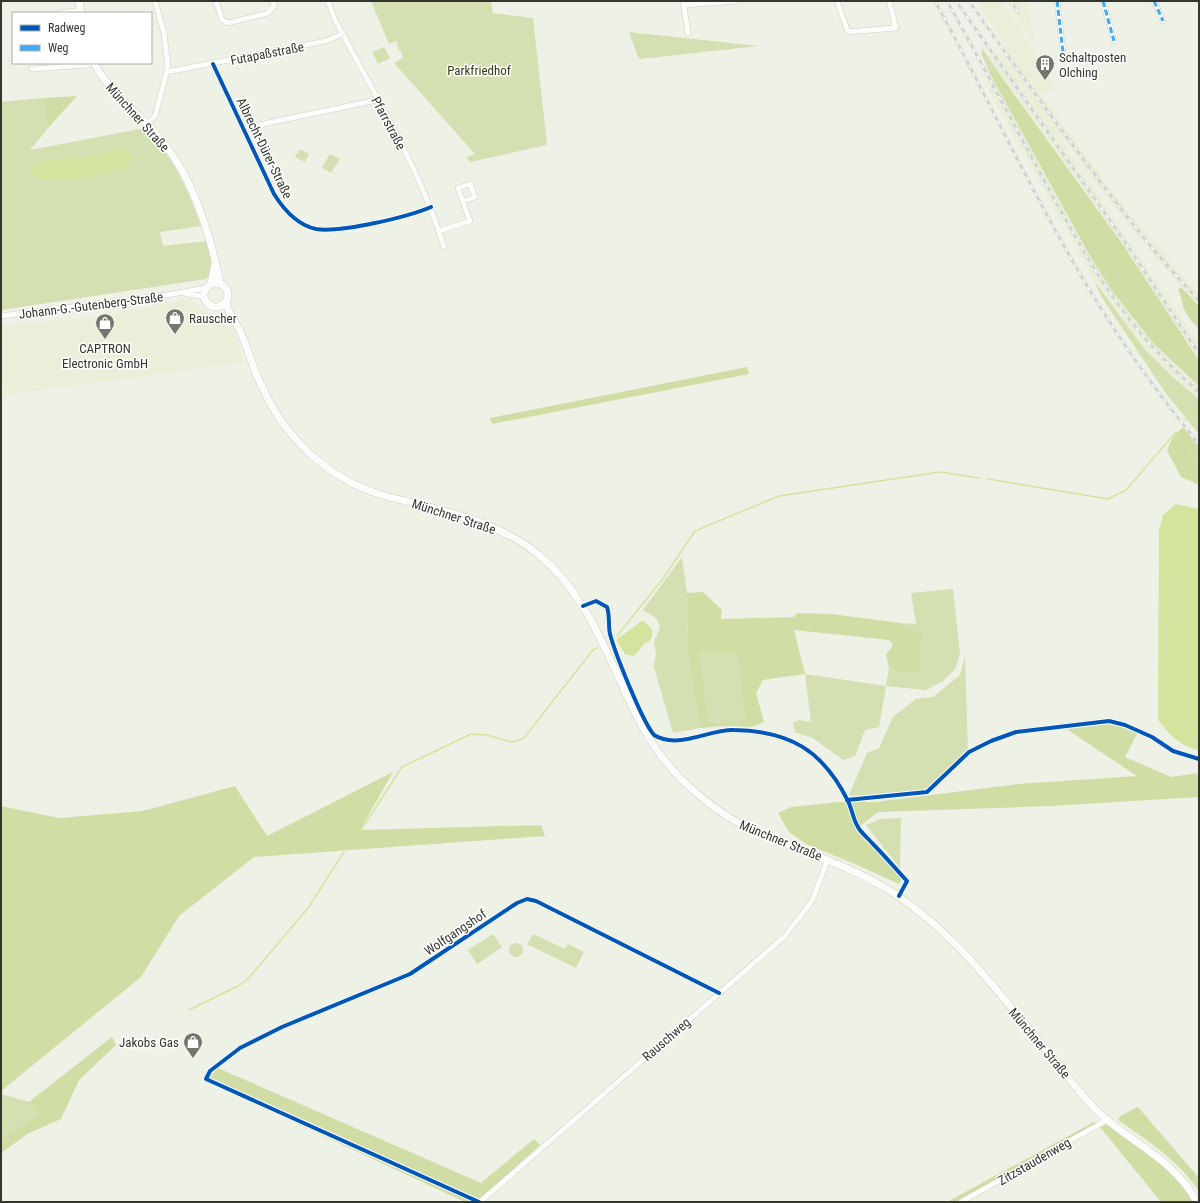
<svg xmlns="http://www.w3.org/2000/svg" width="1200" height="1203" font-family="'Roboto Condensed',sans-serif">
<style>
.built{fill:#eaefd9}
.green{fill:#d4dfb2}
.forest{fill:#d0dda4;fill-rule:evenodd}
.water{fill:#d4e49e}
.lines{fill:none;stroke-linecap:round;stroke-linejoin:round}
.stream{stroke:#d4e49e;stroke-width:1.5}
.minor-casing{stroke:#cccfc6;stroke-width:6}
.secondary-casing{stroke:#cccfc6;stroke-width:8}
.minor{stroke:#fcfdfb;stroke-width:5}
.secondary{stroke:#fcfdfb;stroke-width:7}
.rail-casing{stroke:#d3d4d1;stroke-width:3}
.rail{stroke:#fff;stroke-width:1.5;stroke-dasharray:4.5;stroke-linecap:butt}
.quiet{stroke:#3fa9f5;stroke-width:3;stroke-dasharray:6 3;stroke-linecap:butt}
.cycleway-casing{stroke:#fff;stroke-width:6}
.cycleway{stroke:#0057b8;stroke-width:4}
.labels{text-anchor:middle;stroke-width:3;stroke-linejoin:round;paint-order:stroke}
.street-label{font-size:13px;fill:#34362e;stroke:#fff}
.poi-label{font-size:13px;fill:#34362e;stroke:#fff;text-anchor:start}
.park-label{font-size:13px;fill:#343c14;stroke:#fff}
</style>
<rect width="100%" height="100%" fill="#eef1e5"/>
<g class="built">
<polygon points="976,1 1002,1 1056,88 1041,94 1127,210 1199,294 1199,306 1150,252 1092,179 1066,141 1062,142 1199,343 1199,361 1123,245 998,72 989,58 1007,47"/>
<polygon points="1006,1 1028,1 1035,45"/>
<polygon points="993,77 1091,258 1113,292 1153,343 1199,386 1199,399 1175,379 1145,350 1095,282 984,82"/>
<polygon points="191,299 197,306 220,318 232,330 244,362 4,395 1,368 1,326 87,318"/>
</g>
<g class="green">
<polygon points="371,1 491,1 493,13 533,18 547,145 470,162 466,157 475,154 394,63 403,58 401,51 399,51 396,41 389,44"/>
<polygon points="629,32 758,46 639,59"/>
<polygon points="384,47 390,58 378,64 372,52"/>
<polygon points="983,49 998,72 994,70 989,72 981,53"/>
<path d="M 44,98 L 48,128 L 30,150 L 145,128 C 174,158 187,187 201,226 L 160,232 L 163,246 L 206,241 C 210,254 216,268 206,279 L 1,310 L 1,102 Z"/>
<polygon points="300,149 309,154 305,162 295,157"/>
<polygon points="330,154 340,159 331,173 322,168"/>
<polygon points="1095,282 1145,350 1175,379 1199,399 1199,434 1167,395 1101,296"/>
<polygon points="682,557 687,593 688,654 700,728 673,733 654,667 656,654 654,642 660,627 657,619 643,610"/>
<polygon points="953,589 960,654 955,669 943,681 925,690 886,686 879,727 865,730 855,756 843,760 813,738 795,732 793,723 799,720 811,722 805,674 886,686 889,667 897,672 921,632 900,623 916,624 911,593"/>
<polygon points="700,652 737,654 747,721 709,723"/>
<polygon points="965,657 968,751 926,790 854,796 849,795 867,753 879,748 893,717 916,699 933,697 960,675"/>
<polygon points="901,818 900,868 866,825 880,819"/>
<polygon points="493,934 502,947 477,964 468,950"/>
<polygon points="533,934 565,949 568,944 584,952 576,968 527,944"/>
<circle cx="516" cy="950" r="7"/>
<polygon points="1,1094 29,1102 39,1114 1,1140"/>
</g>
<g class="forest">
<polygon points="994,70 998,72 1123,245 1179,330 1199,361 1199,386 1153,343 1113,292 1091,258 989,72"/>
<polygon points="77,96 48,128 44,98"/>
<path d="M 1181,287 L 1199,306 L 1199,329 C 1191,321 1184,313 1182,302 C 1181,297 1181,295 1178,290 Z"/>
<polygon points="747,367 749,374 492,424 490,418"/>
<polygon points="1183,427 1199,447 1199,485 1181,477 1167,450 1173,437"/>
<path d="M 703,592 L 722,610 L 721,619 L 794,617 L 797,613 L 832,614 L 900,623 L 921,632 L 919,672 L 897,672 L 889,667 L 886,655 L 893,645 L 889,640 L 794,630 L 805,674 L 763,680 L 756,693 L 764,722 L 752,727 L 722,726 L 700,728 L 688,654 L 687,593 ZM 700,652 L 737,654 L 746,721 L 709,723 Z"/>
<polygon points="1115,722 1137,734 1125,757 1171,777 1199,773 1199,797 1051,806 878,812 860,826 902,879 899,884 850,862 806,844 789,832 778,813 791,807 838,802 876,802 1018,784 1137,776 1065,728"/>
<polygon points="393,772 360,830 541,825 545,836 254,857 179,916 141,977 1,1091 1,806 59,818 143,811 235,786 267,836"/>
<polygon points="112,1037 116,1045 79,1080 61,1119 29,1133 1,1153 1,1140 39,1114 29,1102"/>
<polygon points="218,1068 481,1183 534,1139 540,1145 476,1202 465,1202 206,1081"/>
<path d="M 1138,1107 L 1199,1178 L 1199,1191 C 1178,1160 1148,1141 1118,1120 L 1120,1116 Z"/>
<polygon points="1094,1122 1098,1124 959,1202 947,1202"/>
<path d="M 1107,1124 C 1141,1148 1171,1166 1194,1202 L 1161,1202 L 1100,1127 Z"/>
</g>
<g class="water">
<path d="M 114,149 L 125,149 L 132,158 L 127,167 C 106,173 50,187 32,175 L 32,167 C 46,156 69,159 87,157 C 96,156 105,153 114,149 Z"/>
<path d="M 1176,504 L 1199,509 L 1199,750 C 1183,748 1166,733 1158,719 L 1159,531 L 1163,515 Z"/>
<polygon points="643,620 652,629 652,636 649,642 645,643 634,656 625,654 616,640"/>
</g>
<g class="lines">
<g class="stream">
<polyline points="1185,420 1199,402"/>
<polyline points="988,479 1108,499 1126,490 1176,432 1199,464"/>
<polyline points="617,636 662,580 695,531 779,496 940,472 980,478"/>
<polyline points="361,830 402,767 471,734 487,735 511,742 523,739 593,650 597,648"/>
<polyline points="189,1010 238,986 248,979 308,908 344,852"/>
</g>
<defs>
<g id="minor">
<polyline points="216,1 222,20 228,23 268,13 274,6 273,1"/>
<path d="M 328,1 L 335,20 C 374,93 420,168 444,247"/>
<polyline points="683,1 688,33"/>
<polyline points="837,1 848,32 896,28 889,1"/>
<polyline points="1057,1 1063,52"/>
<polyline points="1103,1 1114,41"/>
<polyline points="1154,1 1163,21"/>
<polyline points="684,5 737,1"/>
<polyline points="60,13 75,11"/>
<path d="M 213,64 L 274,194 C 284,210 297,225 316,229 C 340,233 408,217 431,207"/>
<polyline points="32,69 87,65 93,63"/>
<polyline points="167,72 326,41 342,34"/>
<polyline points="147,124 155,116 168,67 164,33 155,1"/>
<polyline points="244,128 377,100"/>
<polyline points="439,231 470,221 458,188 470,184 475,197 463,201"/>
<polyline points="184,293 204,297"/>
<polyline points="1,316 173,294 205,288"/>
<path d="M 583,606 L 596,601 L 607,607 C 610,615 608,625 610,634 C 615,653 642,721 654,735 C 678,750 709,729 734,730 C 791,731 823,751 848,801 C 852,809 853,819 858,827 C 861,833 868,838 872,843 C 884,855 895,868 907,881 L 899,896"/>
<polyline points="847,800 927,792 969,752 991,741 1016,732 1109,721 1125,725 1152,737 1173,751 1199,759"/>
<polyline points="479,1202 206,1079 210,1071 240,1048 282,1027 410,974 517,903 527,899 536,901 719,993"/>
<polyline points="480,1202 785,936 812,901 828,859"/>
<polyline points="961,1202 1107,1120"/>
</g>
<g id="secondary">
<polyline points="79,1 81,13"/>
<path d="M 94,63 C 111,95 135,109 158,136 C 192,175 210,233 220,283"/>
<circle cx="216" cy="295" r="12"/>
<polyline points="211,284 215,263"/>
<path d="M 226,302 C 228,314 236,322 241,333 C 249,352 254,372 264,391 C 286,438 328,478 379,494 C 434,510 493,517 539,555 C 611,614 617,716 682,780 C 699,796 717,811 737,822 C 784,847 836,859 882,886 C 955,929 1003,999 1056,1062 C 1069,1078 1081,1095 1096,1110 C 1130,1143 1173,1158 1197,1202"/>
</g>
</defs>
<use href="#minor" class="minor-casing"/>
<use href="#secondary" class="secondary-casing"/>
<use href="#minor" class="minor"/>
<use href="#secondary" class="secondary"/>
<defs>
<g id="rail">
<path d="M 935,1 C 982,87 1023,175 1072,260 C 1109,325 1151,386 1199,444"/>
<path d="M 947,1 C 980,60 1012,121 1044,180 C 1089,263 1125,329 1199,392"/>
<polyline points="956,1 1125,242 1199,354"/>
<path d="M 969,1 C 1004,52 1041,102 1078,152 C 1116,203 1154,254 1199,300"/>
<polyline points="1011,1 1018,12"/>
</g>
</defs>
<use href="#rail" class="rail-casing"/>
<use href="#rail" class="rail"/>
<g class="quiet">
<polyline points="1057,1 1063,52"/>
<polyline points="1103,1 1114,41"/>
<polyline points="1154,1 1163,21"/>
</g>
<defs>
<g id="cycleway">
<path d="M 213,64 L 274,194 C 284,210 297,225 316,229 C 340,233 408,217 431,207"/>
<path d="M 583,606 L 596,601 L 607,607 C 610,615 608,625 610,634 C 615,653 642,721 654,735 C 678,750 709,729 734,730 C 791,731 823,751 848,801 C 852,809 853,819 858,827 C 861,833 868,838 872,843 C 884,855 895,868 907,881 L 899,896"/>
<polyline points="847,800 927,792 969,752 991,741 1016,732 1109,721 1125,725 1152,737 1173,751 1199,759"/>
<polyline points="479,1202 206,1079 210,1071 240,1048 282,1027 410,974 517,903 527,899 536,901 719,993"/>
</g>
</defs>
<use href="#cycleway" class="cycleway-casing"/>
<use href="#cycleway" class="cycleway"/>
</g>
<defs>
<symbol id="building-pin" viewBox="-11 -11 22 30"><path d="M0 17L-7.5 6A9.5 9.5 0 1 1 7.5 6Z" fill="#75776e" stroke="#fff"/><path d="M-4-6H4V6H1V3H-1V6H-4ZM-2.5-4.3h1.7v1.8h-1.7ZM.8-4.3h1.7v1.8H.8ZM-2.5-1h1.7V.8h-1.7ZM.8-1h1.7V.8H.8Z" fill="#fff"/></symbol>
<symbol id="shop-pin" viewBox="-11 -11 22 30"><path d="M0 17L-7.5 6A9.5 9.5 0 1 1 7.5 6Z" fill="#75776e" stroke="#fff"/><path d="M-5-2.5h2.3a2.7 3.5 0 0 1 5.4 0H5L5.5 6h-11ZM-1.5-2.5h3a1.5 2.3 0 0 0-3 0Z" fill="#fff"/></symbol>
</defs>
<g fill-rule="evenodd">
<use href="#building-pin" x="1034" y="53" width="22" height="30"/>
<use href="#shop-pin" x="164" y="307" width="22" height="30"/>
<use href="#shop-pin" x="94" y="312" width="22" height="30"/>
<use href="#shop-pin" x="182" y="1031" width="22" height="30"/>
</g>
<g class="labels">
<g class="street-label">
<text transform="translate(267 53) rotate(-11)" y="5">Futapaßstraße</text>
<text transform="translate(138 117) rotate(48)" y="5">Münchner Straße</text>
<text transform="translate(389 123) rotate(62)" y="5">Pfarrstraße</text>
<text transform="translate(265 148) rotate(64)" y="5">Albrecht-Dürer-Straße</text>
<text transform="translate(91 305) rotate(-7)" y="5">Johann-G.-Gutenberg-Straße</text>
<text transform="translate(454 516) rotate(18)" y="5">Münchner Straße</text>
<text transform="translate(781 840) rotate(22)" y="5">Münchner Straße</text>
<text transform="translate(455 932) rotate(-34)" y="5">Wolfgangshof</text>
<text transform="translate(666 1039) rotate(-41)" y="5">Rauschweg</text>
<text transform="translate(1040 1043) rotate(50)" y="5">Münchner Straße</text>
<text transform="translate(1034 1161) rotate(-30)" y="5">Zitzstaudenweg</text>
</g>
<g class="poi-label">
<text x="1059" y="62">Schaltposten<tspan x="1059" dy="15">Olching</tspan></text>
<text x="189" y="323">Rauscher</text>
<text x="105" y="353" text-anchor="middle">CAPTRON<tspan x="105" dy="15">Electronic GmbH</tspan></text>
<text x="179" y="1047" text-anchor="end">Jakobs Gas</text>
</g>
<g class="park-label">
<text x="479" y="75">Parkfriedhof</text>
</g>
</g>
<rect width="1200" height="1203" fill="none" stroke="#34362e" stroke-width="4"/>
<rect x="12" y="12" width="140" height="52" fill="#ffffff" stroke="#aeafab"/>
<rect x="20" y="25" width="20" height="6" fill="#0057b8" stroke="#aeafab"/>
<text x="48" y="32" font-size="12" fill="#34362e">Radweg</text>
<rect x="20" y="45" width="20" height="6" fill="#3fa9f5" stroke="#aeafab"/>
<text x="48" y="52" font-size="12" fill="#34362e">Weg</text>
</svg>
